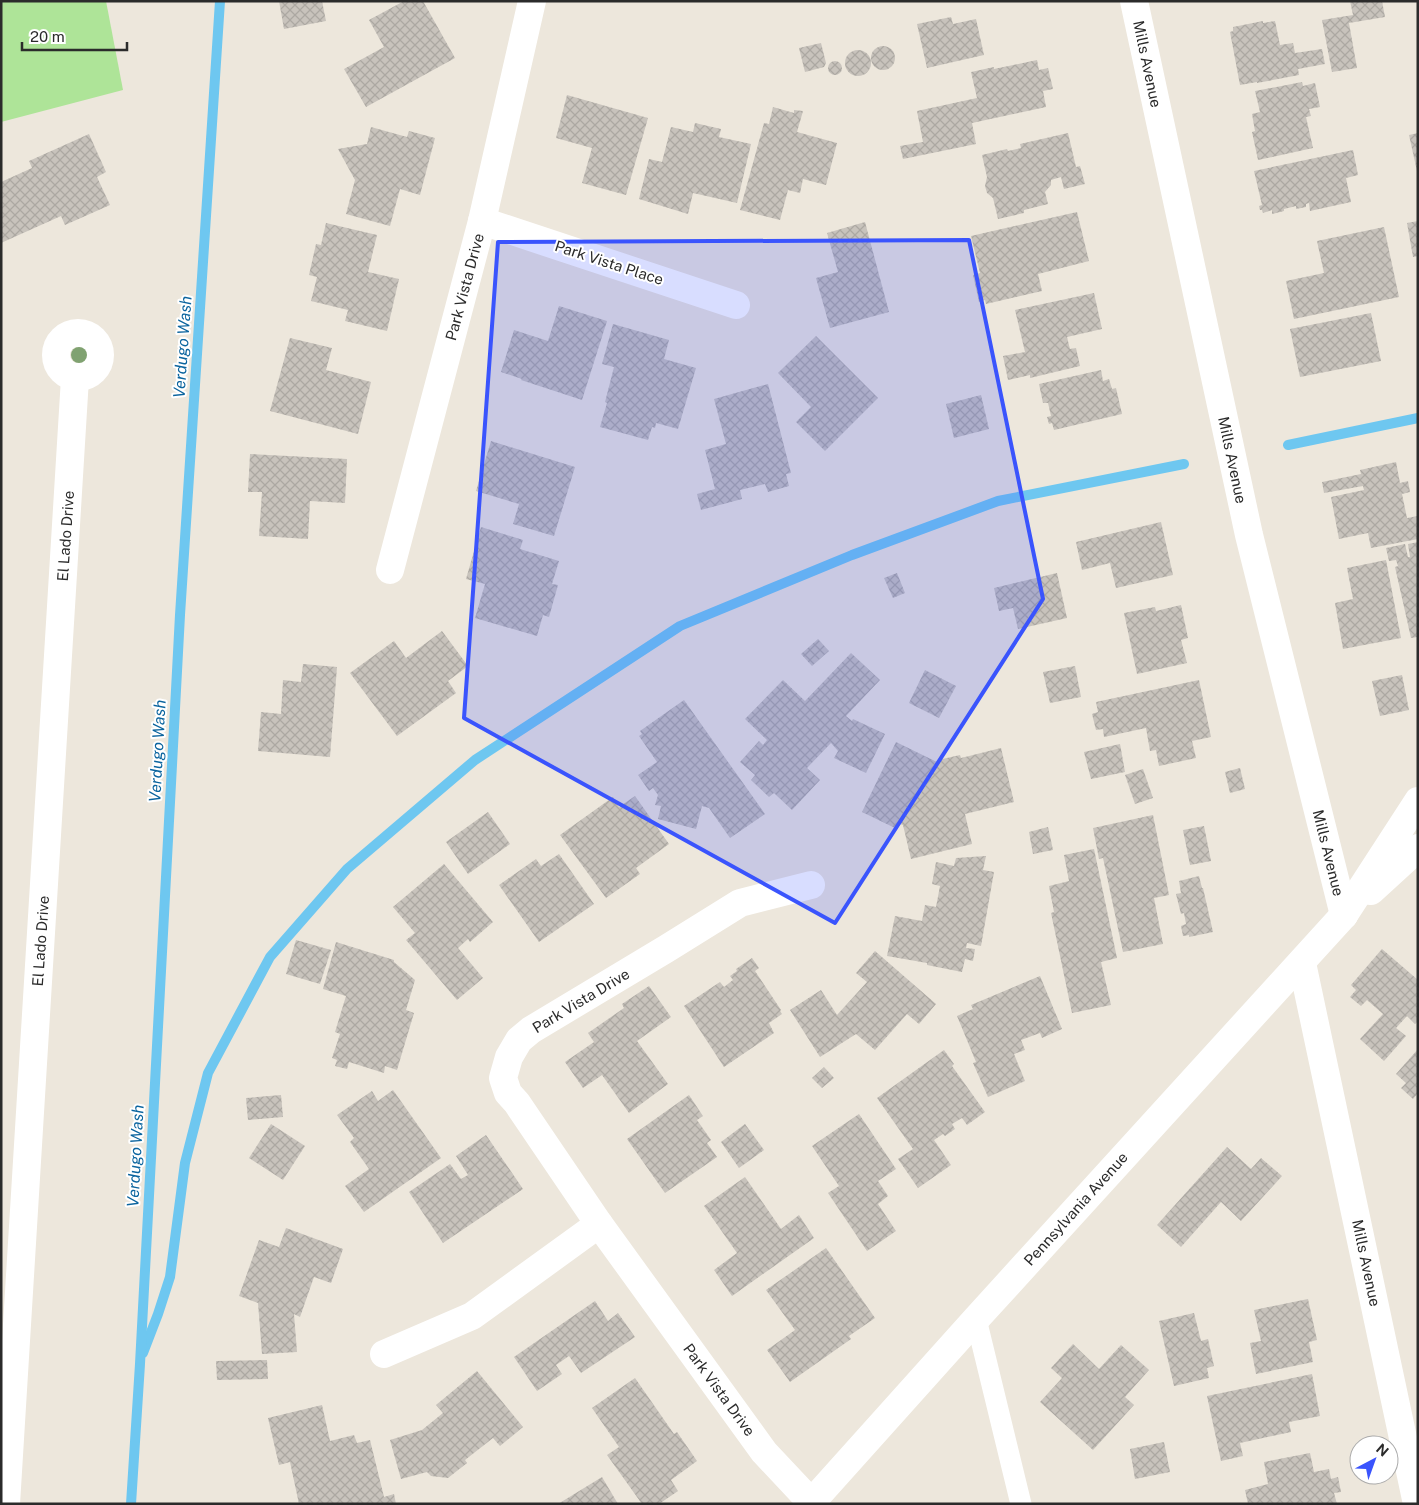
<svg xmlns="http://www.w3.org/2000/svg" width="1419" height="1505" font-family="'Public Sans',sans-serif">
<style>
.grass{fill:#aee498}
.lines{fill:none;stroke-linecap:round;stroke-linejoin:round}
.stream{stroke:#6ec7f0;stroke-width:10}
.building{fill:url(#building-cross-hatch)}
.service{stroke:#fff;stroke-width:21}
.minor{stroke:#fff;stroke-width:28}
.tertiary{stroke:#fff;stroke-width:28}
.secondary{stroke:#fff;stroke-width:28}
.tree{fill:#80a271}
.marked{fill:#3a54fd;fill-opacity:0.2;stroke:#3a54fd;stroke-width:4;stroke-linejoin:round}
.labels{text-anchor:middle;stroke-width:4;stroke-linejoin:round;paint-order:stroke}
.street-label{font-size:15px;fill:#2b2b2b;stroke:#fff}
.water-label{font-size:16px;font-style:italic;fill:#0b649e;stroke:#fff}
</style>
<defs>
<pattern id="building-cross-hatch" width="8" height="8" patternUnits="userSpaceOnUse" patternTransform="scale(1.25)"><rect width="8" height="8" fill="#c8c3bc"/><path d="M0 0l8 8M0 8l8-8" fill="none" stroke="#aca8a2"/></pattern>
</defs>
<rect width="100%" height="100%" fill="#ede7dc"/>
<polygon class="grass" points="1,1 106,1 123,90 1,122"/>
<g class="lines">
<g class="stream">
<polyline points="1288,445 1418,418"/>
<polyline points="143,1353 158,1314 170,1277 185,1163 208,1073 270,957 347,869 475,760 680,626 852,555 998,501 1184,464"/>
<polyline points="131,1504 140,1364 180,615 220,1"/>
</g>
</g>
<g class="building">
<polygon points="279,1 322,1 326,21 284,29"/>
<polygon points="404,1 423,1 455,58 366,107 344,69 384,47 369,20"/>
<polygon points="1350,1 1382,1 1385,17 1349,23 1357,68 1332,72 1322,20 1353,15"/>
<polygon points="951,17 953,24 976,19 984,55 927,68 917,24"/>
<polygon points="1263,21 1263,23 1275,21 1280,45 1293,43 1295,53 1322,49 1325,64 1298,69 1299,75 1257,83 1257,82 1240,85 1230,32 1233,31 1233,27"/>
<polygon points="821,43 826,63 824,67 805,72 799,48"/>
<circle cx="883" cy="58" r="12"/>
<circle cx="858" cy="63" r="13"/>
<polygon points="1037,60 1039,70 1048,68 1053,89 1043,91 1046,107 972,123 976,144 903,159 900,146 923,142 917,111 977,98 971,72 994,67 994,69"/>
<circle cx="835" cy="68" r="7"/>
<polygon points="1302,82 1303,86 1315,83 1320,107 1309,109 1311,116 1306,117 1313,148 1258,160 1252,132 1255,131 1252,114 1260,112 1255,91"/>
<polygon points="567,95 648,118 626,195 582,183 592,148 556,138"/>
<polygon points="773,107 794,113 794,110 803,111 797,132 837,143 826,185 803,179 800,193 788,190 780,220 740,210 764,123 769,124"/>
<polygon points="695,123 721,129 719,137 751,144 737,203 693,193 688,214 639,199 649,159 662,162 671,127 693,132"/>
<polygon points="371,127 407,137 409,131 435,138 420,195 400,189 390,226 346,214 355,180 338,149 367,144"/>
<polygon points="1068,133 1076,167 1080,166 1085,184 1064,189 1061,177 1051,180 1051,185 1045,192 1048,204 1024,210 1024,213 998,219 993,198 987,193 985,186 987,177 982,155 1007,149 1008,151 1021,148 1020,144"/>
<polygon points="1418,133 1418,171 1417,171 1409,135"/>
<polygon points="89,134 106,172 97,177 110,205 65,225 61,216 1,243 1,182 32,168 29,161"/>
<polygon points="1353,150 1358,175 1346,178 1351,202 1310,211 1309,203 1306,204 1306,207 1296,209 1296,206 1284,209 1284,211 1272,214 1272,210 1263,213 1262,210 1260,210 1259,206 1262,205 1254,171"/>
<polygon points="1077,212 1089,261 1038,274 1042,291 986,304 985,300 979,302 973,275 980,273 971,236"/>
<polygon points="1418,221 1418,256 1413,257 1407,223"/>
<polygon points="865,222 889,312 830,328 816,278 838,272 827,233"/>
<polygon points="326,223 377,235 368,272 399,279 387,331 345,321 348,310 311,301 317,277 309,275 316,244 321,245"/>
<polygon points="1384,227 1399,297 1294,319 1286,281 1324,273 1317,241"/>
<polygon points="1094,293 1102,329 1067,337 1070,349 1076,348 1080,366 1030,378 1030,375 1008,380 1003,356 1025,352 1015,310"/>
<polygon points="559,306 607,321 582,400 521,380 522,379 501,372 514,330 548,341"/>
<polygon points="1371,313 1381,361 1300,377 1290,329"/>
<polygon points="613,324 669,340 664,359 696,368 678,429 656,423 655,428 652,427 648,440 600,427 607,403 605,402 614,367 602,364"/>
<polygon points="816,336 878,398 825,451 796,422 811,407 778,373"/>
<polygon points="290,338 332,348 326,370 371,382 358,434 270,411"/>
<polygon points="1101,370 1103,381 1109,379 1112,389 1116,388 1122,414 1054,430 1052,423 1049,424 1047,417 1051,416 1048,403 1043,403 1039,384"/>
<polygon points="768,384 791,473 786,474 789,486 768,492 765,484 740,490 742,499 701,510 697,494 715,489 705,450 726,444 714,399"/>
<polygon points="981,395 989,429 954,438 946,404"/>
<polygon points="491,441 575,467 554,536 513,524 519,504 476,491"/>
<polygon points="250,454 347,459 345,503 310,501 308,539 259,536 262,492 248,492"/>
<polygon points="1396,462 1400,483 1408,481 1410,492 1402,494 1407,518 1418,516 1418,539 1371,548 1368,533 1339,539 1331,497 1364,490 1363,486 1324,493 1322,482 1361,474 1360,470"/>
<polygon points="1161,522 1173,575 1116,588 1110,563 1082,570 1076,542"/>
<polygon points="481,527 523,540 520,549 559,561 552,584 558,585 549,617 543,615 537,636 475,618 485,584 466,579"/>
<polygon points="1418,542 1418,637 1411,638 1395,567 1398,566 1396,560 1389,561 1386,548 1405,544 1408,557 1410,557 1408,544"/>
<polygon points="1386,560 1401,638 1343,649 1335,603 1353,599 1347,568"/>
<polygon points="897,573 905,593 893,598 884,578"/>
<polygon points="1057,573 1067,618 1018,629 1013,608 999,611 994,588"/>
<polygon points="1181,605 1188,638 1181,640 1187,663 1137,674 1124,613 1155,607 1156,611"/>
<polygon points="442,631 468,666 448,681 456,693 397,736 350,673 394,641 406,658"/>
<polygon points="818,639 829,651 812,666 801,654"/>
<polygon points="851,653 880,680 846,716 852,721 853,719 885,734 866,773 834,758 838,751 831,743 807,768 820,780 792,810 774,793 769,797 751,780 755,775 740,762 759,741 763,745 767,740 745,719 783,680 805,701"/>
<polygon points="303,664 337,667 330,757 258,751 261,712 281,714 283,680 301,682"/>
<polygon points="1075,666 1081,697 1050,703 1043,672"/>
<polygon points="925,670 956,686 939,718 909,703"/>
<polygon points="1402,675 1409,710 1380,716 1372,681"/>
<polygon points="1199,680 1211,737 1192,741 1196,758 1159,766 1156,750 1150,751 1146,728 1104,737 1103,729 1096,730 1092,714 1098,712 1096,702"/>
<polygon points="684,700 765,814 730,838 709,808 702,806 696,829 658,819 661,806 655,805 658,795 653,788 649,791 638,775 657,762 639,736 642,734 640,731"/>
<polygon points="896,742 939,763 938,760 960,755 961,758 1001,748 1014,802 965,814 972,844 911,859 903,825 900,824 897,829 862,812"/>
<polygon points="1120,744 1125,772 1091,779 1084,752"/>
<polygon points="1240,768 1245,789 1230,793 1225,772"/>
<polygon points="1143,769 1153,798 1135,804 1125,775"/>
<polygon points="635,796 669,844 636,868 640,874 606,898 560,835 613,797 619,807"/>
<polygon points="488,812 510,844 468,874 446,842"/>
<polygon points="1153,815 1169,895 1154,898 1163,944 1123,952 1103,858 1099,859 1093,828"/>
<polygon points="1204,826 1211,861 1190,865 1183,830"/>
<polygon points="1048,827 1053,850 1033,854 1029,832"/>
<polygon points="1094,849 1117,958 1101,962 1111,1005 1072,1013 1051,913 1054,912 1049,886 1069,881 1064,855"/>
<polygon points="559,854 594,904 539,942 499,885 536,859 541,866"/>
<polygon points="986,856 983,870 994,872 981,946 967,943 966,948 975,949 973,961 965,959 962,972 927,965 927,963 887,956 895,916 922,921 925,905 936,907 940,886 932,884 936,862 954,866 956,858"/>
<polygon points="444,864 493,922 470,942 468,939 458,948 483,978 457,1000 406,940 415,933 393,907"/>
<polygon points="1199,876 1202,888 1203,888 1213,932 1189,937 1189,935 1183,936 1181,926 1186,924 1184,913 1181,914 1176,894 1181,893 1179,881"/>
<polygon points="296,940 331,950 320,984 286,974"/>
<polygon points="336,942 394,960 394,962 415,980 406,1010 414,1013 397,1070 385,1066 384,1073 349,1062 347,1069 335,1066 337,1060 332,1058 340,1034 335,1032 346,996 323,989"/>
<polygon points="1382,949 1418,980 1418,1021 1415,1024 1407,1016 1396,1028 1406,1036 1384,1061 1360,1039 1383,1014 1367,1000 1361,1006 1350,997 1356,990 1351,985"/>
<polygon points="875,951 936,1004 919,1024 907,1014 875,1050 856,1034 820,1057 790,1010 821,990 837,1015 867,982 856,973"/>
<polygon points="752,958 759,968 755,971 781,1010 780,1011 782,1014 769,1023 774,1033 724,1067 684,1006 720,982 724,987 733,980 730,976 737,971 736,969"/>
<polygon points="1040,976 1062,1029 1042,1038 1040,1033 1021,1040 1025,1050 1014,1054 1025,1081 988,1097 973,1063 976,1062 957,1016 973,1009 971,1005"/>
<polygon points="649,986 671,1017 637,1041 668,1084 629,1113 602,1075 583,1088 565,1062 594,1042 588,1033 624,1008 622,1004"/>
<polygon points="1418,1049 1418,1093 1413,1099 1401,1088 1406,1083 1396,1074"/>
<polygon points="944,1050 954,1064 952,1066 985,1112 967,1125 962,1118 952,1124 955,1129 945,1136 943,1134 934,1140 951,1165 918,1188 898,1159 913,1149 877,1098"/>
<polygon points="824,1067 834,1078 822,1088 812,1078"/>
<polygon points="393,1090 441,1158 364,1212 345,1186 369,1169 350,1142 354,1138 337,1115 372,1091 378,1101"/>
<polygon points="281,1095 283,1117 248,1120 246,1098"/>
<polygon points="689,1095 703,1116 697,1120 711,1140 707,1143 717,1157 665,1193 627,1139"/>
<polygon points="859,1114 896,1169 878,1181 888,1196 878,1204 896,1231 867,1251 828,1193 839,1186 812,1146"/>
<polygon points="271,1124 305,1146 283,1180 249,1158"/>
<polygon points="745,1124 764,1150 739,1168 721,1142"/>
<polygon points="486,1135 523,1189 443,1243 409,1192 450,1164 461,1179 468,1175 456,1156"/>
<polygon points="1227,1147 1251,1169 1261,1158 1282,1176 1241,1221 1221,1202 1181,1247 1157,1225"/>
<polygon points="745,1177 781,1229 799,1215 814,1238 732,1296 714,1270 737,1253 704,1206"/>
<polygon points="286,1228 343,1249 331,1283 314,1277 300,1317 294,1314 297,1352 262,1354 258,1303 239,1296 259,1240 279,1247"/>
<polygon points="826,1248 875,1318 849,1336 851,1339 790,1382 767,1350 795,1330 766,1290"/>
<polygon points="1308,1299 1317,1340 1309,1342 1313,1362 1256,1374 1250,1343 1261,1341 1254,1310"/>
<polygon points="595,1301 608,1321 618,1313 635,1337 581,1373 569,1356 556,1365 562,1374 537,1391 514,1357"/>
<polygon points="1194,1313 1201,1341 1208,1339 1214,1366 1207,1368 1209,1378 1174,1386 1159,1321"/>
<polygon points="1073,1344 1099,1369 1121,1345 1149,1370 1125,1397 1134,1405 1093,1450 1040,1402 1062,1378 1051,1368"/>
<polygon points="267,1360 268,1379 217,1380 216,1361"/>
<polygon points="477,1371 523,1427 500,1446 493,1438 465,1460 467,1463 448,1478 431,1476 427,1472 401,1479 390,1440 422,1430 443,1413 436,1405"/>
<polygon points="1312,1374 1320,1416 1289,1422 1291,1432 1240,1443 1243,1456 1221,1461 1207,1396"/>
<polygon points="635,1378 674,1434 677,1432 697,1461 671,1480 678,1491 659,1504 642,1504 607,1455 619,1447 592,1408"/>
<polygon points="322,1405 330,1441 354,1435 357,1443 370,1440 384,1497 394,1494 396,1504 299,1504 290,1462 279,1465 268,1418"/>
<polygon points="1164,1442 1170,1472 1135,1479 1130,1449"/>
<polygon points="1310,1453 1314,1472 1329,1469 1331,1479 1338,1477 1341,1492 1334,1493 1337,1504 1248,1504 1245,1490 1268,1484 1264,1462"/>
<polygon points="602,1477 618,1504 558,1504"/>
</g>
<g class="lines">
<polyline class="service" points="976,1319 1021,1504"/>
<g class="minor">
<polyline points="1134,1 1249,535 1344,915"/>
<polyline points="482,221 736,305"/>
<circle cx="78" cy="355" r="22"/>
<polyline points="390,570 482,221 532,1"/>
<polyline points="811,885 740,903 666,949 531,1030 519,1040 509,1057 503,1078 508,1093 517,1103 599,1224 764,1452 811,1502"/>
<polyline points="1302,963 1417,1504"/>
<polyline points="384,1354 472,1316 599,1224"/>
<polyline points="6,1504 75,378"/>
</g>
<polyline class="tertiary" points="810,1504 976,1319 1344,915"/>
<g class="secondary">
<polyline points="1371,891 1418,848"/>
<polyline points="1344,915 1418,801"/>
</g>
</g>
<circle class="tree" cx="79" cy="355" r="8"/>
<path class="marked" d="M 969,240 L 1043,599 L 835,923 L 464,718 L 498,242 Z"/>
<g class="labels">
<g class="street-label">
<text transform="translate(1147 64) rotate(78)" y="5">Mills Avenue</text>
<text transform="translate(609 263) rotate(18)" y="5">Park Vista Place</text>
<text transform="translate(465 287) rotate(-75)" y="5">Park Vista Drive</text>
<text transform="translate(1232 460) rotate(78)" y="5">Mills Avenue</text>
<text transform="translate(66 536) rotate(-86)" y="5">El Lado Drive</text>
<text transform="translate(1328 853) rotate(76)" y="5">Mills Avenue</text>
<text transform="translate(41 941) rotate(-86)" y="5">El Lado Drive</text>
<text transform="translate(581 1001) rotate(-31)" y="5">Park Vista Drive</text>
<text transform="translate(1076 1209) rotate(-48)" y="5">Pennsylvania Avenue</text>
<text transform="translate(1366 1263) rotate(78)" y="5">Mills Avenue</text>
<text transform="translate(719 1390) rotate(54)" y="5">Park Vista Drive</text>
</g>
<g class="water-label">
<text transform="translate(182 347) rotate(-86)" y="6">Verdugo Wash</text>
<text transform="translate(157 751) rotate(-87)" y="6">Verdugo Wash</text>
<text transform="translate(135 1156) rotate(-87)" y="6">Verdugo Wash</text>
</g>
</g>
<rect width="1419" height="1505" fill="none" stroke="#2b2b2b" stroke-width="5"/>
<g transform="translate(1374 1460) rotate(41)"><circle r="24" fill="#ffffff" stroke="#aaaaaa"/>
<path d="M0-4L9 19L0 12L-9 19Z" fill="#3a54fd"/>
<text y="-8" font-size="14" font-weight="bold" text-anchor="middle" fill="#2b2b2b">N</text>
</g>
<path d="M22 42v8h105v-8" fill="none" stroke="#2b2b2b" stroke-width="2.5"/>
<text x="30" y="42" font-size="15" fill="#2b2b2b" stroke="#ffffff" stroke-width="4" paint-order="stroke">20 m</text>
</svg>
